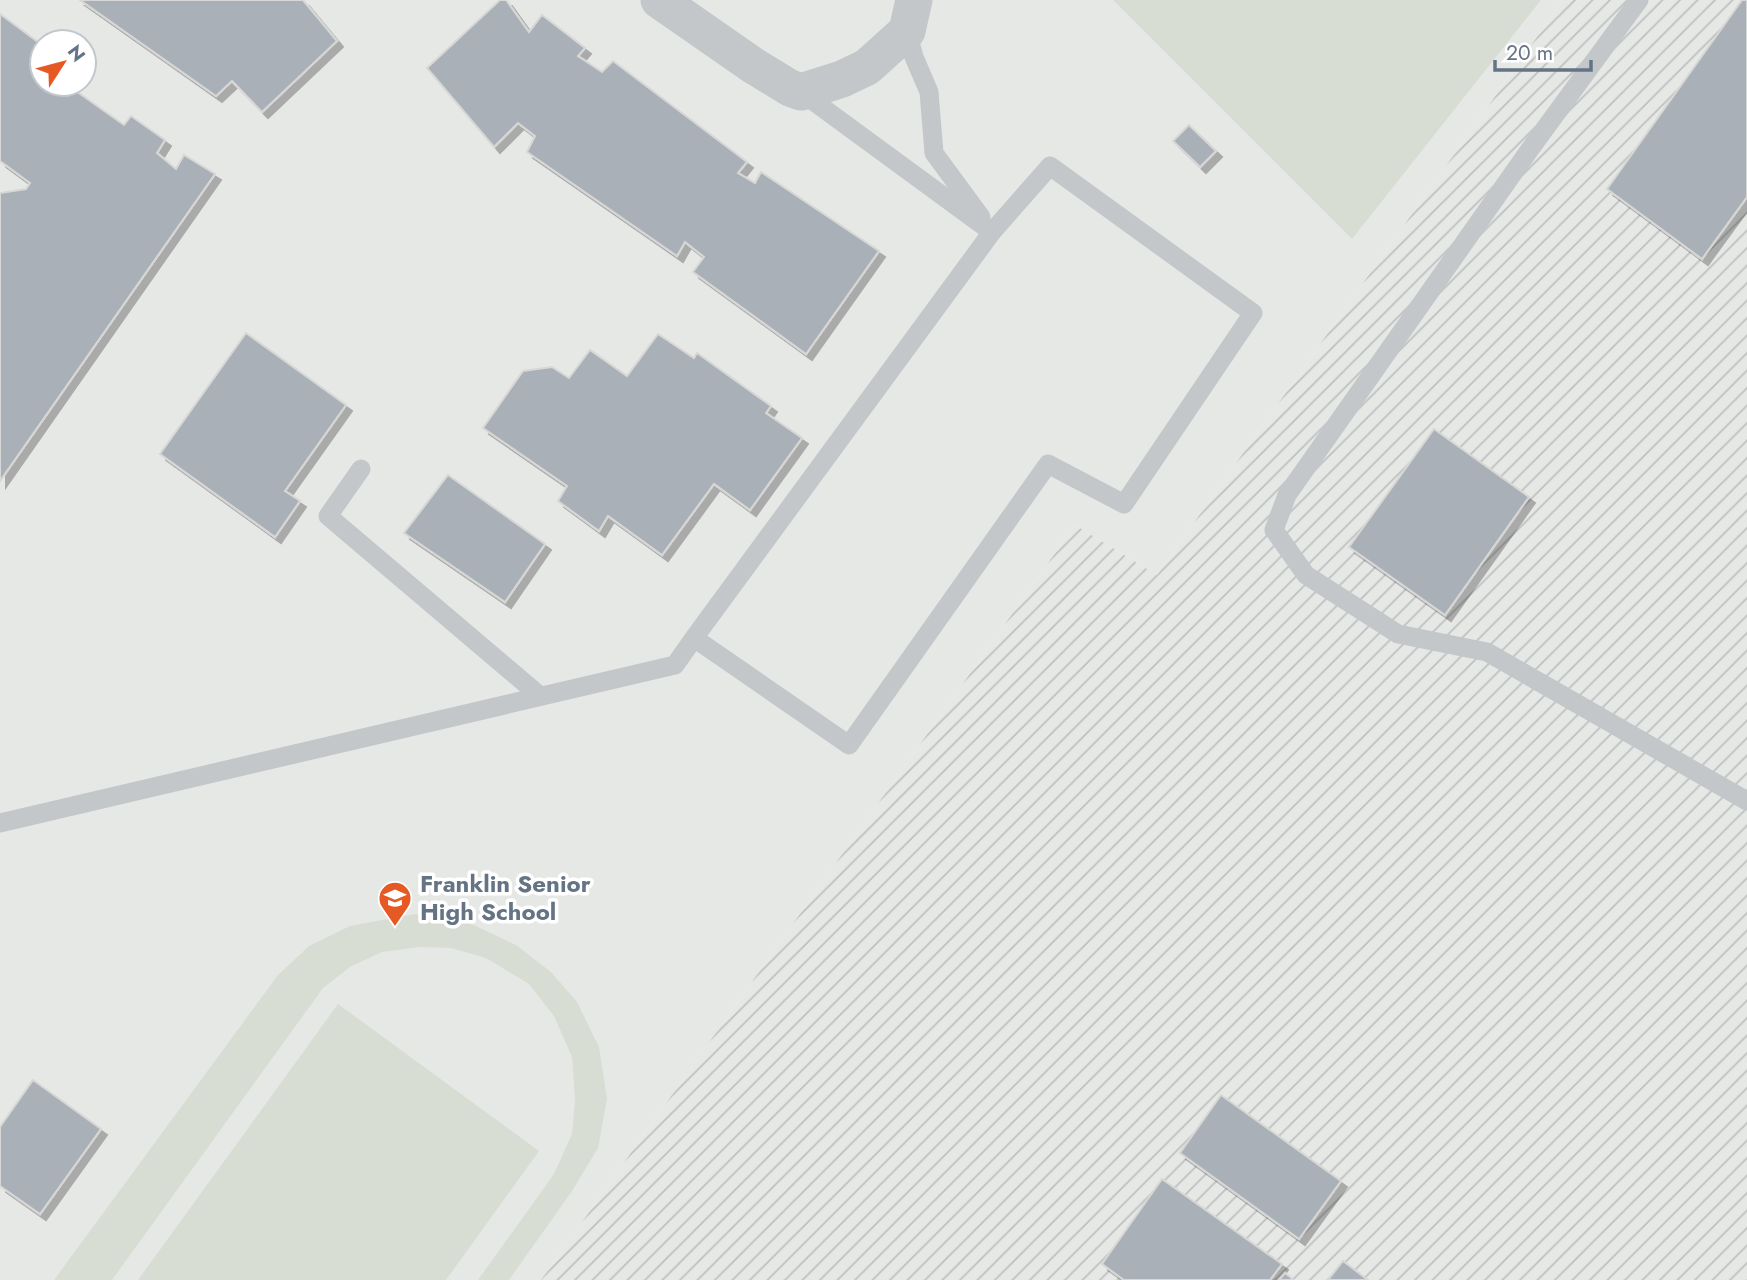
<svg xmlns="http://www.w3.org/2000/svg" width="1747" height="1280" font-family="Jost,sans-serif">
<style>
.built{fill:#e6e8e6;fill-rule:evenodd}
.industrial{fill:url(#industrial-furrows)}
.pitch{fill:#d7ddd3}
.building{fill:#a9b0b7;stroke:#d7d7d5;stroke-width:2;filter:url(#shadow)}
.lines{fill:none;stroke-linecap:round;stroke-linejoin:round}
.service{stroke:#c3c7ca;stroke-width:19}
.minor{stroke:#c3c7ca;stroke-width:37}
.labels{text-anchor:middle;stroke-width:7;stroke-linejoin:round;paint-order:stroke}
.poi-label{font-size:24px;font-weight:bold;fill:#647484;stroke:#fff;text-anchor:start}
</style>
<defs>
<pattern id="industrial-furrows" width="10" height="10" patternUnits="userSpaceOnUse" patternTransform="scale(1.75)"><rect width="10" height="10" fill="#e6e8e6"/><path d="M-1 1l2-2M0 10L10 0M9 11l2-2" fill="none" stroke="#bec1c0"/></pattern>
<filter id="shadow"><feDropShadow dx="6" dy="6" stdDeviation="0" flood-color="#0004"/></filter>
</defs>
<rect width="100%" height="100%" fill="#f6f6f2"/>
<path class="built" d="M 0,0 L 1563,0 L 1157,575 L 1075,525 L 541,1280 L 0,1280 ZM 42,42 L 84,42 L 84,84 L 42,84 Z"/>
<polygon class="industrial" points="1563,0 1747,0 1747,1280 541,1280 1075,525 1157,575"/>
<g class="pitch">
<polygon points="1113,0 1541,0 1352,239"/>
<polygon points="415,914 465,921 516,945 551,972 577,1002 599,1047 607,1099 598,1148 572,1191 509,1280 478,1280 554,1174 572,1134 575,1100 572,1057 554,1016 529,984 486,958 451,948 420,947 382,952 350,967 323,988 112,1280 54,1280 278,975 309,946 350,926"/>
<polygon points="338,1004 539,1151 446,1280 138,1280"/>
</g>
<g class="building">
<polygon points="80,0 303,0 337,41 262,112 232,81 216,96"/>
<polygon points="500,0 506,0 529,32 542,15 585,48 578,56 602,72 613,61 747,162 738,173 755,183 761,172 879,251 806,354 693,272 704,257 685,242 677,256 527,152 535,136 518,123 494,147 427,68"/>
<polygon points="1742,0 1747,0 1747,197 1702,259 1607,189"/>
<polygon points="0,14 42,45 42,57 37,63 42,67 42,84 66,84 124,125 131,116 165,140 157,153 176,169 184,155 215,174 0,481 0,193 26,189 30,183 0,161"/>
<polygon points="1189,125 1216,151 1200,167 1173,141"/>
<polygon points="246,333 346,405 285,491 300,501 275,537 160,454"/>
<polygon points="658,334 694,358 697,353 771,406 766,413 802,438 750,510 714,484 662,555 608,516 599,531 558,501 567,486 483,428 523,371 552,367 569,378 590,350 627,376"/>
<polygon points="1434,429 1529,497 1445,615 1349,547"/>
<polygon points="448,475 545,544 505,602 404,533"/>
<polygon points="33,1080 101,1129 40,1214 0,1186 0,1127"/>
<polygon points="1221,1095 1341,1181 1299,1239 1180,1153"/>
<polygon points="1162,1179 1282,1264 1270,1280 1124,1280 1102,1264"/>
<polygon points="1343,1261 1368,1280 1328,1280"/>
<polygon points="1285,1273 1294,1280 1279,1280"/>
</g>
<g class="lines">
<g class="service">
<polyline points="1639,0 1528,152 1287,495 1274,530 1306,575 1398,634 1487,652 1747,801"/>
<polyline points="907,31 914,57 929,92 934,153 981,217"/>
<polyline points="801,92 992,232"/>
<polyline points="361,469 328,516 540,696"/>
<polyline points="0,823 675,665 694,638 992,232 1050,166 1253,313 1124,504 1048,464 849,745 694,638"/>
</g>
<polyline class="minor" points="659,0 754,66 790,88 801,92 842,79 867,67 907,31 914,0"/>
</g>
<defs>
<symbol id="school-pin" viewBox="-11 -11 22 30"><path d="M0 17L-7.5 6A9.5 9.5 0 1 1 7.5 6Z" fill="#e65922" stroke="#fff"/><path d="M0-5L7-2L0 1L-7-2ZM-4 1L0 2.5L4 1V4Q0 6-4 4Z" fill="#fff"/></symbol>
</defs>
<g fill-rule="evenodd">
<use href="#school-pin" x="376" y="879" width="38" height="52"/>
</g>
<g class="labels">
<g class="poi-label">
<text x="420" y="892">Franklin Senior<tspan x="420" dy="28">High School</tspan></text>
</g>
</g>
<g transform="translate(63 63) rotate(54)"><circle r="33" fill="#ffffff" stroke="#c1c7ce" stroke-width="2"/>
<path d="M0-5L12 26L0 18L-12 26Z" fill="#e65922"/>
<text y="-10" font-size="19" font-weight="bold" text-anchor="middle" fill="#647484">N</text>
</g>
<path d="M1495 60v10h96v-10" fill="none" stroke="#647484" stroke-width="3.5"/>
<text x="1506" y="60" font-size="21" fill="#647484" stroke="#ffffff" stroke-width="5" paint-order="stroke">20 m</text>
</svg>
